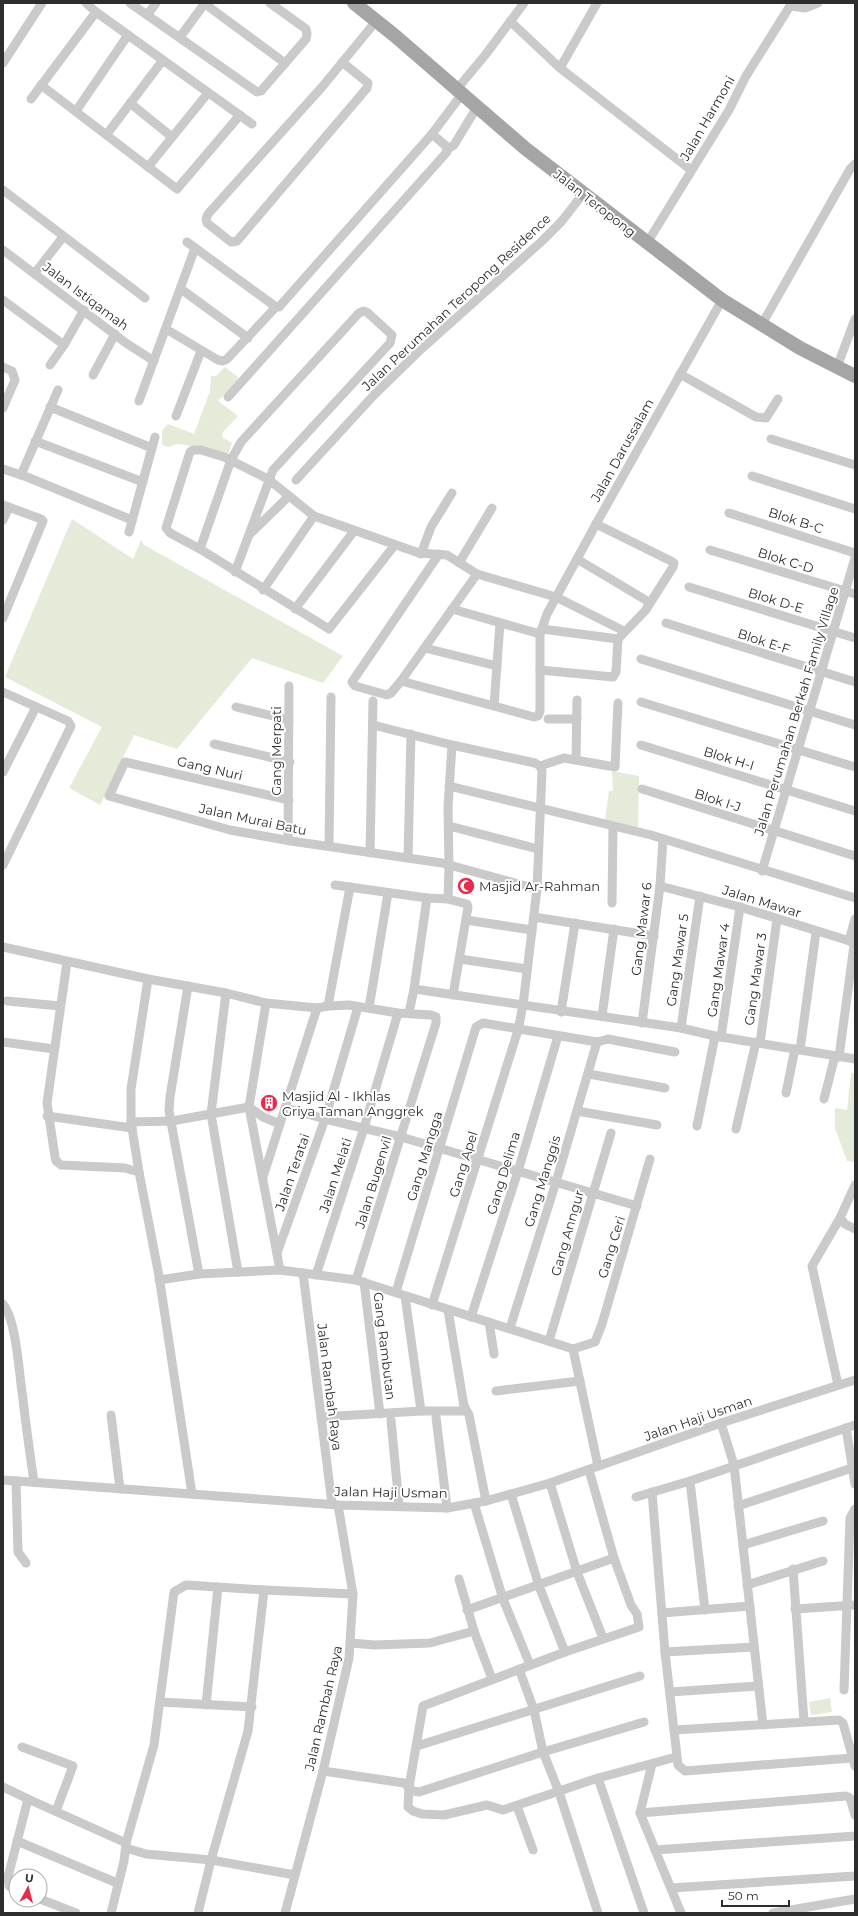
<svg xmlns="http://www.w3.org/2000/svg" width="858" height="1916" font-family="Montserrat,sans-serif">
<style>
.green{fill:#e4ebd9}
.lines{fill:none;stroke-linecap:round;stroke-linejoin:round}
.street{stroke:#cacaca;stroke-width:9}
.primary{stroke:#a5a5a5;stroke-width:14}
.labels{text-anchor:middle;stroke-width:4;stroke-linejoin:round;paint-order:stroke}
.street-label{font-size:13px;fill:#2d2d2d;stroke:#fff}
.poi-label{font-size:13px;fill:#2d2d2d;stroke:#fff;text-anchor:start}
</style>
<rect width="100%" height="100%" fill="#fff"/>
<g class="green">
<polygon points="225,367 238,377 238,380 218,401 238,416 223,432 222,437 232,443 228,455 185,445 177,444 168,447 162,445 162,431 168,424 194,434 210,391 211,376 216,376"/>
<polygon points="72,519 133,559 141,540 144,545 343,656 323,683 252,658 177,749 134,735 100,805 69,788 102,727 5,677"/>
<polygon points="612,771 639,776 638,829 605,819 609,791 613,791"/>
<polygon points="851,1073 855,1074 855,1162 847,1161 835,1128 835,1108 847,1110"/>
<polygon points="830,1698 832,1712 811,1715 809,1702"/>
</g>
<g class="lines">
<g class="street">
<polyline points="86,3 96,12 252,124"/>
<polyline points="130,3 257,92 261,91 306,39 307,34 306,29 270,3"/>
<polyline points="205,4 285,63"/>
<polyline points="790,6 805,8 818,3"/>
<polyline points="148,14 156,3"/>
<polyline points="510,21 560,68 597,3"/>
<polyline points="180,37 205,3"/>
<polyline points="342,62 368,83 367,88 237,241 231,242 207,223 206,219 208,214 322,87 377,20"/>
<polyline points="3,63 42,3"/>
<polyline points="560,68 691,170"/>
<polyline points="41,85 177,189 240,115"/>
<polyline points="457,89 486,54 524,3"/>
<polyline points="31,99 96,12"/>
<polyline points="130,103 172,137"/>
<polyline points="76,111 128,35"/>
<polyline points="107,134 163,60"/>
<polyline points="448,149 454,145 477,107"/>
<polyline points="148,167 208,93"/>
<polyline points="3,190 145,298"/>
<polyline points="187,242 276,307"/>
<polyline points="647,243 729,110 746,76 790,6"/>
<polyline points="3,250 126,343 154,361"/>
<polyline points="35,273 63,237"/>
<polyline points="181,289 248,338"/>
<polyline points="3,300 64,345 84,310"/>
<polyline points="762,324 850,169 855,164"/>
<polyline points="166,329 218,360 223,361 227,359 276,307 279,307 432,134 462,94"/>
<polyline points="50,365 64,345"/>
<polyline points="3,367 12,371 15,380 3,408"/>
<polyline points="837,367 855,319"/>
<polyline points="680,374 756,417 766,418 778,399"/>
<polyline points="93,375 115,334"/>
<polyline points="228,397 447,152 446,146 432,134"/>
<polyline points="139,401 195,248"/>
<polyline points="50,407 152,448"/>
<polyline points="176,416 201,351"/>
<polyline points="771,439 855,465"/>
<polyline points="35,441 143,482"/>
<polyline points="3,469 27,477 132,520"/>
<polyline points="21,475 58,390"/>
<polyline points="752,476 855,509"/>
<polyline points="296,480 374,395 417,353 542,241 561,222 583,194"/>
<polyline points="3,505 41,519 43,521 3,618"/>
<polyline points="729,513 855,553"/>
<polyline points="3,520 9,507"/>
<polyline points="129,532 155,437"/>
<polyline points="251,533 289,496"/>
<polyline points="394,546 329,629 200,549 170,533 166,528 190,452 193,450 201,450 224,457 268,479 314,516 419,553 447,555 477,574 556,597 624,631"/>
<polyline points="200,549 231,460 241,442 359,313 364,311 368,313 392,335 390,343 273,470 235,572"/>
<polyline points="710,550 855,594"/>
<polyline points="421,554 431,527 452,493"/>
<polyline points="439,554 354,679 352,682 355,686 387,695 391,693 401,681 477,574"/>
<polyline points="577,559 649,602"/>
<polyline points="459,563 492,508"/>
<polyline points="689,587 855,638"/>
<polyline points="263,590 314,516"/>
<polyline points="295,609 354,531"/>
<polyline points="452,609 540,634 547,614 596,524 722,300"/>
<polyline points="666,623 855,682"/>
<polyline points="542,629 618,639 645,611 673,567 674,563 671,561 596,524"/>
<polyline points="425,648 497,666"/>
<polyline points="641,659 855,725"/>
<polyline points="540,670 613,677 616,672 618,639"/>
<polyline points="401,681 494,706 500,623"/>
<polyline points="3,692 68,721 71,726 3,865"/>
<polyline points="641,702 855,767"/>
<polyline points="494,706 534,717 538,716 540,711 540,634"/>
<polyline points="236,707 289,720"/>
<polyline points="548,719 577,719"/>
<polyline points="373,725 452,745 535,763 540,766 542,771 537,889 523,1005 518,1030 432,1305"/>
<polyline points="214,744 290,762"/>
<polyline points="641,745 855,811"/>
<polyline points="576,760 577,700"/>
<polyline points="540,766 564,758 615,767 618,703"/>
<polyline points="3,772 36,707"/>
<polyline points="449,786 651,835 855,898"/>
<polyline points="642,789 855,856"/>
<polyline points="289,800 125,762 109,796 230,830 291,841 442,863 537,889"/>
<polyline points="449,826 538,849"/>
<polyline points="288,840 289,686"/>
<polyline points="329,846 331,697"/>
<polyline points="370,853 373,701"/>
<polyline points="408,858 411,734"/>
<polyline points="762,871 855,558"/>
<polyline points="335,885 427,898 448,899 467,904 468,907 453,995"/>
<polyline points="660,886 740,907 853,942 854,945 839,1057"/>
<polyline points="448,899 449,866 448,807 452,745"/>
<polyline points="612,903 613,827"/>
<polyline points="534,917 654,936"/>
<polyline points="466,920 532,930"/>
<polyline points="849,941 855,919"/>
<polyline points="3,947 148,979 226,993 266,1003 317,1008 328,1006 349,1005 398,1013 431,1015 436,1017 436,1023 356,1280"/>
<polyline points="460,959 527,969"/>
<polyline points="67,962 47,1103 55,1157 56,1161 61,1165 125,1168 139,1172 159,1276 192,1494"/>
<polyline points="188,986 170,1097 169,1111 199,1274"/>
<polyline points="414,989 681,1028 715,1036 855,1059"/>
<polyline points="226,993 211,1114 238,1272"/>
<polyline points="7,1001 60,1006"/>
<polyline points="266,1003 249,1107 280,1270"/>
<polyline points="328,1006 350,887"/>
<polyline points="369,1008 388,893"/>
<polyline points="561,1012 575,923"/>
<polyline points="409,1013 414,989 427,898"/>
<polyline points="602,1016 614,929"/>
<polyline points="642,1023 660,886 663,839"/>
<polyline points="681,1028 700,896"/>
<polyline points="721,1037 740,907"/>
<polyline points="3,1042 54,1049"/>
<polyline points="597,1042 608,1039 675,1052"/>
<polyline points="760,1043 777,919"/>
<polyline points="800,1050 816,932"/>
<polyline points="589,1074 665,1088"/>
<polyline points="786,1093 795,1049"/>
<polyline points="824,1099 835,1056"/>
<polyline points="286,1108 325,1119 401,1137 637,1206"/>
<polyline points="577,1111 657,1125"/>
<polyline points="47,1116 132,1128"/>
<polyline points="131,1122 172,1121 249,1107 263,1117 280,1124"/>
<polyline points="697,1126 715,1036"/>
<polyline points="736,1129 756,1042"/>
<polyline points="139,1172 131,1122 131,1089 148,979"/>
<polyline points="263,1177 317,1008"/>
<polyline points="840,1218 845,1224 855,1229"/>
<polyline points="277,1253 325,1119 358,1007"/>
<polyline points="303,1273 332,1504"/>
<polyline points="316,1275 364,1128 398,1013"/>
<polyline points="159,1280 199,1274 280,1270 356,1280 573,1349 595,1342 602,1324 650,1159"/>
<polyline points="364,1282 380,1414"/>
<polyline points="396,1292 476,1027 483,1023 597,1042"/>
<polyline points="405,1296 421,1411"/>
<path d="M 3,1304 C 17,1321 19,1376 23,1399 C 26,1427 30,1454 34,1482"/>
<polyline points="471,1317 518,1171 558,1036"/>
<polyline points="489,1322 494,1354"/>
<polyline points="510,1328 556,1182 597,1042"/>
<polyline points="549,1341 611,1133"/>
<polyline points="573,1349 598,1466"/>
<polyline points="838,1385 812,1266 840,1218 855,1185"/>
<polyline points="496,1391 580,1381"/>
<polyline points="464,1406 469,1415 486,1501"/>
<polyline points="111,1415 120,1489"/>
<polyline points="321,1417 421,1411 462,1411 464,1406 448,1310"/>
<polyline points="436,1417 447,1508"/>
<polyline points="391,1420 399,1505"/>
<polyline points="721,1423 734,1465 763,1725"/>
<polyline points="846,1428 855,1484"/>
<polyline points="589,1470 614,1558 631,1605 637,1614 639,1627 565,1652 423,1706 409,1787 408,1807 413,1811 422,1814 444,1815 487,1805 503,1810 598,1778 676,1757"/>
<polyline points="3,1480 338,1505 447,1508 486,1501 550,1483 721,1423 855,1380"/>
<polyline points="16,1481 18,1552 26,1563"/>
<polyline points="690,1481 705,1610"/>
<polyline points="550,1483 577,1572 603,1638"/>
<polyline points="652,1492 665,1652 678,1765 685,1771 852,1758"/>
<polyline points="511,1494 539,1586 565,1652"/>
<polyline points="636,1497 690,1481 855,1425"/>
<polyline points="474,1503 503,1599 530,1665"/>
<polyline points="738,1506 852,1468"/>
<polyline points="743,1545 823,1521"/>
<polyline points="793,1569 804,1721"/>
<polyline points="459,1579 474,1631 492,1679"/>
<polyline points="747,1585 823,1561"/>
<polyline points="795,1609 855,1605"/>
<polyline points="467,1610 614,1558"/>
<polyline points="662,1613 750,1606"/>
<polyline points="351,1643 375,1645 430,1643 474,1631"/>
<polyline points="665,1652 754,1647"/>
<polyline points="519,1669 534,1710 543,1752 559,1792 598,1913"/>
<polyline points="844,1690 850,1518 855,1509"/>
<polyline points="670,1692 758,1686"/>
<polyline points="160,1702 252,1707"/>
<polyline points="206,1705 218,1587"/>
<polyline points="674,1730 839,1720 843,1723 855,1766"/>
<polyline points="417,1746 640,1676"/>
<polyline points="22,1747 73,1766 56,1811"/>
<polyline points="652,1764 640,1813 681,1913"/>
<polyline points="323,1771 404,1783 413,1791 419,1792 543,1752 644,1722"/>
<polyline points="598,1778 644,1913"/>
<polyline points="3,1787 28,1799 126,1843"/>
<polyline points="517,1806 533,1850"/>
<polyline points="640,1813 846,1796 850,1798 855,1815"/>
<polyline points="17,1841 117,1883"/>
<polyline points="126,1848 146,1854 211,1860 295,1875"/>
<polyline points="655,1850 855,1836"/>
<polyline points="671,1888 855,1876"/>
<polyline points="16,1890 9,1886 8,1877 28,1799"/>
<polyline points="40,1899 76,1913"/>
<polyline points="111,1913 124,1861 126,1843 154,1745 174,1592 186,1585 264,1590"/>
<polyline points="198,1913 211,1860 248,1731 264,1590 353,1594"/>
<polyline points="285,1913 323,1771 349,1658 353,1594 338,1505"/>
<polyline points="773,1913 855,1899"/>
</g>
<polyline class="primary" points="354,3 394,35 526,149 722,300 800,348 855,376"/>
</g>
<defs>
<symbol id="mosque-disc" viewBox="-11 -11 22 22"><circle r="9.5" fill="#e62c4c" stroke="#fff"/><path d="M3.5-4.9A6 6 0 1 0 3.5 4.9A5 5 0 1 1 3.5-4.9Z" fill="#fff"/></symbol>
<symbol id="building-disc" viewBox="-11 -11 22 22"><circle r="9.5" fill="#e62c4c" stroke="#fff"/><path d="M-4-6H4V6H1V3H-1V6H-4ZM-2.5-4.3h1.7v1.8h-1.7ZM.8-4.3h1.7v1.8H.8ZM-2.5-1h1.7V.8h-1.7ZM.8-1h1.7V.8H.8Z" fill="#fff"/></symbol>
</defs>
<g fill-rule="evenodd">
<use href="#mosque-disc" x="456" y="876" width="20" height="20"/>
<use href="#building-disc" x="259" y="1093" width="20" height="20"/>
</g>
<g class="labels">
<g class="street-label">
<text transform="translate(707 118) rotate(-60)" y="5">Jalan Harmoni</text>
<text transform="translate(595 203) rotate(38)" y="5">Jalan Teropong</text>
<text transform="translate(86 296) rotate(37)" y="5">Jalan Istiqamah</text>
<text transform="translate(456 302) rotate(-43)" y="5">Jalan Perumahan Teropong Residence</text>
<text transform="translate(622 450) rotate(-61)" y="5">Jalan Darussalam</text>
<text transform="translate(796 520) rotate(18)" y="5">Blok B-C</text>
<text transform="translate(786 560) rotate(17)" y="5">Blok C-D</text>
<text transform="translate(776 600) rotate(17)" y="5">Blok D-E</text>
<text transform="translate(764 641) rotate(18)" y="5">Blok E-F</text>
<text transform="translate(796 711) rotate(-73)" y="5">Jalan Perumahan Berkah Family Village</text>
<text transform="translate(276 751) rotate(-90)" y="5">Gang Merpati</text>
<text transform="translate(729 758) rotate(17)" y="5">Blok H-I</text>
<text transform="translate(210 768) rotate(13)" y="5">Gang Nuri</text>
<text transform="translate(718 800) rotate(18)" y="5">Blok I-J</text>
<text transform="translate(253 819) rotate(12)" y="5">Jalan Murai Batu</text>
<text transform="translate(762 901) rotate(17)" y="5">Jalan Mawar</text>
<text transform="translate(641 929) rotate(-83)" y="5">Gang Mawar 6</text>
<text transform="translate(677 960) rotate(-82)" y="5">Gang Mawar 5</text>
<text transform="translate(718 970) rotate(-82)" y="5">Gang Mawar 4</text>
<text transform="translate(755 979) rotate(-82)" y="5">Gang Mawar 3</text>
<text transform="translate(424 1156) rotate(-73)" y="5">Gang Mangga</text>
<text transform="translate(463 1164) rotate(-73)" y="5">Gang Apel</text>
<text transform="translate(292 1172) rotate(-71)" y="5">Jalan Teratai</text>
<text transform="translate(503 1173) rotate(-73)" y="5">Gang Delima</text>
<text transform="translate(335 1175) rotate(-72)" y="5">Jalan Melati</text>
<text transform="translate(542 1181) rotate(-73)" y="5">Gang Manggis</text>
<text transform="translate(373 1182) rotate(-73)" y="5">Jalan Bugenvil</text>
<text transform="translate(567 1233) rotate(-74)" y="5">Gang Anngur</text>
<text transform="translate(611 1247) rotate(-73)" y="5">Gang Ceri</text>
<text transform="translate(385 1346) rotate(83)" y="5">Gang Rambutan</text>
<text transform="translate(330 1387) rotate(83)" y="5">Jalan Rambah Raya</text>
<text transform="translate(698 1418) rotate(-19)" y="5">Jalan Haji Usman</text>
<text transform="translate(391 1492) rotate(1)" y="5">Jalan Haji Usman</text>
<text transform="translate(323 1708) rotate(-77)" y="5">Jalan Rambah Raya</text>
</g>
<g class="poi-label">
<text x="479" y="891">Masjid Ar-Rahman</text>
<text x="282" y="1101">Masjid Al - Ikhlas<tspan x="282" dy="15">Griya Taman Anggrek</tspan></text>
</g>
</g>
<rect width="858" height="1916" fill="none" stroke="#2d2d2d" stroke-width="8"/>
<g transform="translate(28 1888) rotate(7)"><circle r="19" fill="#ffffff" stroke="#ababab"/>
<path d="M0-3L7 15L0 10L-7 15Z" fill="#e62c4c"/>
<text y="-6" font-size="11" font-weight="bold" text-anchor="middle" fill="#2d2d2d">U</text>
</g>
<path d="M722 1900v6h67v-6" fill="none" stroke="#2d2d2d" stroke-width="2"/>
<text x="728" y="1900" font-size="12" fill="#2d2d2d" stroke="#ffffff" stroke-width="3" paint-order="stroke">50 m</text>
</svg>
